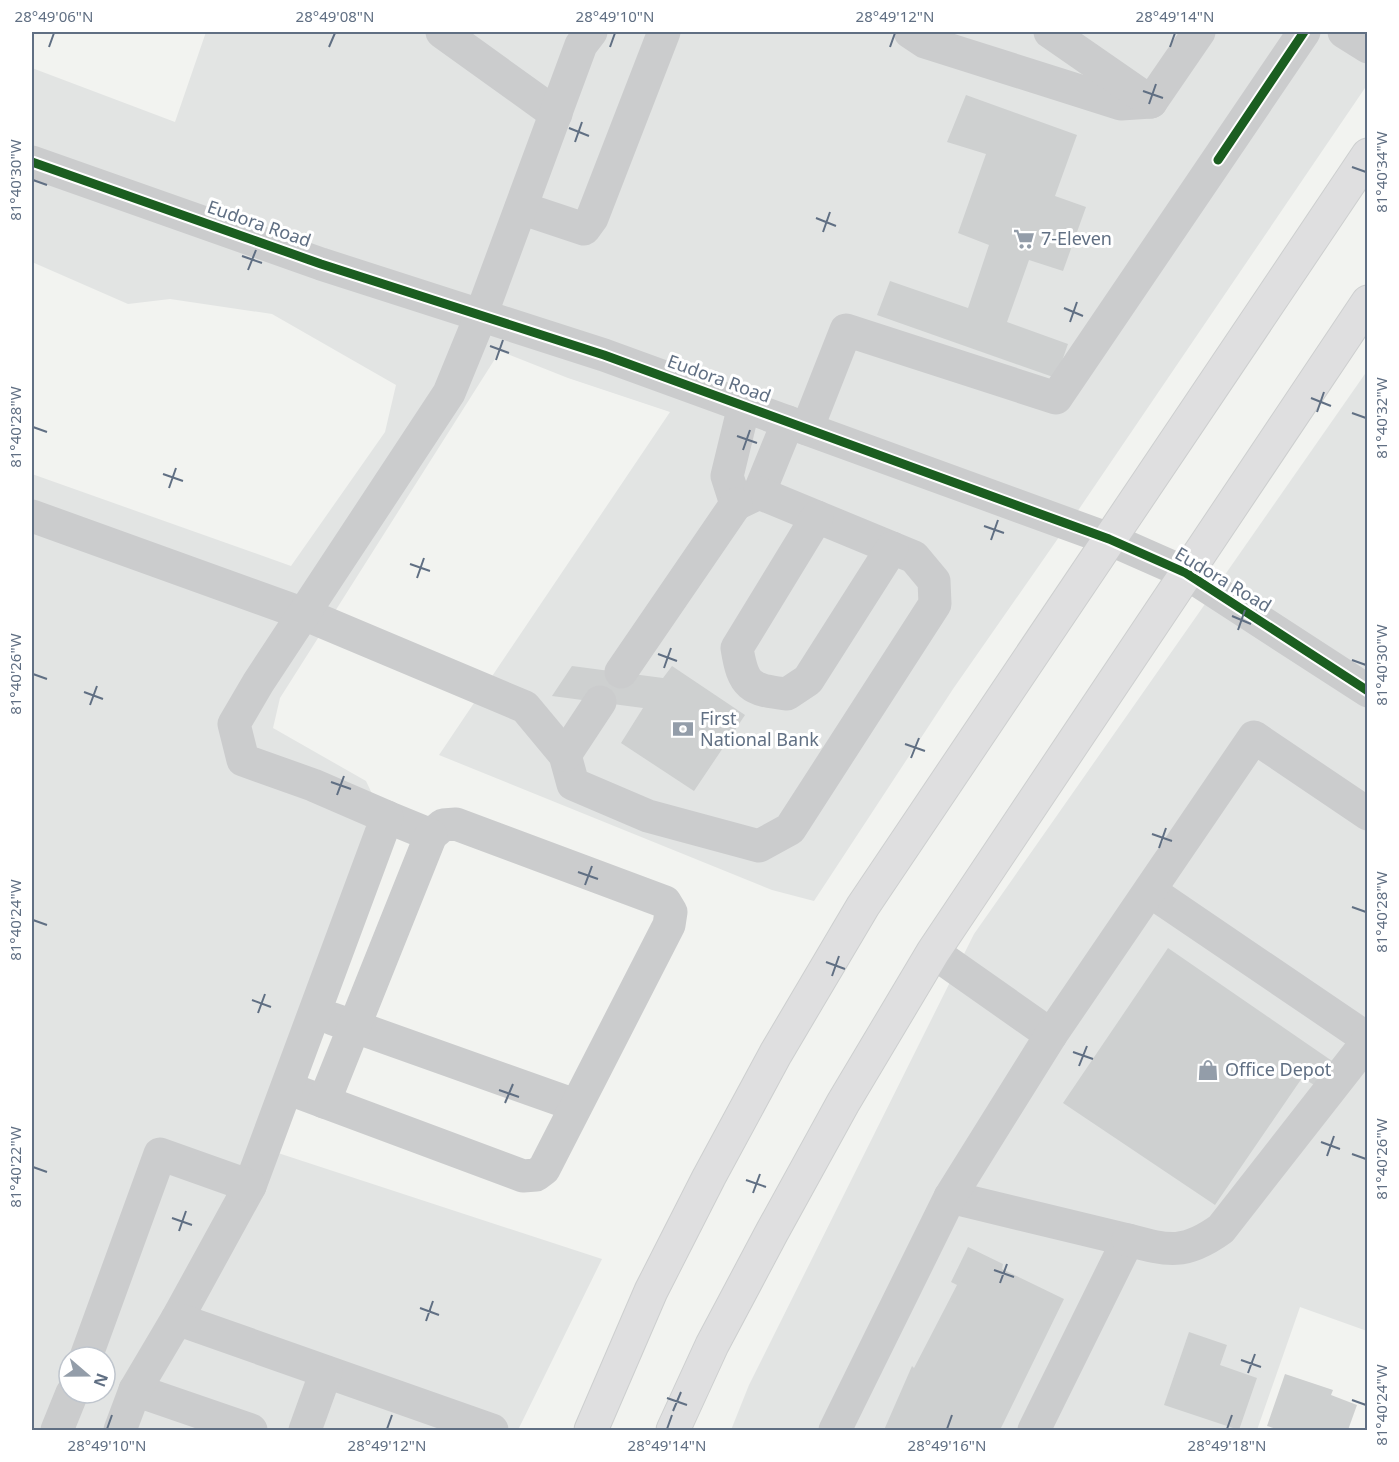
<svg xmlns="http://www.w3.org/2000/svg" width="1399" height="1462" font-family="'Noto Sans',sans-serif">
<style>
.built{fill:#e2e4e3;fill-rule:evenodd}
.building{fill:#ced0d0}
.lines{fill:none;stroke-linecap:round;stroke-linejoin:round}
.major-casing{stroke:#cdcfcf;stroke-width:35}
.minor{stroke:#cbcccd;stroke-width:33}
.major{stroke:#dfdfe0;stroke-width:33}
.cycleway-casing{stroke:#fff;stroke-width:13}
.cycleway{stroke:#1b5e20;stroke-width:9}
.ticks{fill:none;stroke:#606f83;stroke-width:2}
.labels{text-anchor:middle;stroke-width:6;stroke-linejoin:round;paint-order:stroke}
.street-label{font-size:18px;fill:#606f83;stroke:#fff}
.poi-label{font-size:18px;fill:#606f83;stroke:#fff;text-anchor:start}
.neatline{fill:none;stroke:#606f83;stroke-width:2}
.ticks-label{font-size:15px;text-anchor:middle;fill:#606f83}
</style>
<rect width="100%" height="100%" fill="#f2f3f0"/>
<g class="built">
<polygon points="206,32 1367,32 1367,85 1077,512 32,146 32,68 175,122"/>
<path d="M 32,177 L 599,369 L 1059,537 L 953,689 L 814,901 L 772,890 L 439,755 L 670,412 L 568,378 L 500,351 L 280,698 L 273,728 L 366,781 L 384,819 L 275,1152 L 602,1259 L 518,1430 L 32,1430 L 32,474 L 291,566 L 385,432 L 396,385 L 272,314 L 170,299 L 128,304 L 32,262 ZM 69,1357 L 105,1357 L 105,1393 L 69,1393 Z"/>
<polygon points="1367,371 1367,673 1222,579"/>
<polygon points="1205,604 1367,708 1367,1331 1300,1307 1257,1430 731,1430 749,1385 974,934"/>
</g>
<g class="building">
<polygon points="966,95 1077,135 1055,196 1086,207 1063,271 1029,260 1007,322 1068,344 1056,378 877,315 890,281 968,308 989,245 958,233 986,154 947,142"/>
<polygon points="572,666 663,678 672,666 745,715 694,791 621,743 643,708 552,696"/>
<polygon points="1168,948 1335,1063 1318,1087 1302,1078 1215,1205 1063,1103"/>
<polygon points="968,1247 1003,1264 1002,1269 1064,1299 1000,1430 884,1430 912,1366 914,1368 957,1285 951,1282"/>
<polygon points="1189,1332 1227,1345 1220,1365 1257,1378 1239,1430 1164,1405"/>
<polygon points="1285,1374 1333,1390 1331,1395 1357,1405 1348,1430 1280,1430 1267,1426"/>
</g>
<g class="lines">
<defs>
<g id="major">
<polyline points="591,1430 651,1291 709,1177 776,1053 863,906 1368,155"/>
<polyline points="673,1430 712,1345 772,1232 843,1103 933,952 1368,302"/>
</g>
</defs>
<use href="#major" class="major-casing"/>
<g class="minor">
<polyline points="442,32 556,114"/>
<polyline points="910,32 925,42 1121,104 1151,102 1199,32"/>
<polyline points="1050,32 1151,102"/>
<polyline points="1344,32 1368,47"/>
<polyline points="32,162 321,264 604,355 1109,539 1186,573 1368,691"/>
<polyline points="521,208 584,229 592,218 664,32"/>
<polyline points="744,406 727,476 736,504 759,493 788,422"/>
<polyline points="807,429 846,330 1056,398 1304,32"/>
<polyline points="32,516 304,614 525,707 565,755 573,784 648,816 759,846 790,829 935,604 934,581 914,557 759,493"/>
<path d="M 817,517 L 737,648 C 743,686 750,690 787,694 L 808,680 L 892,548"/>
<polyline points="621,672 736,504"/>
<polyline points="565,755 600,702"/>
<polyline points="1150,891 1368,1039"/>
<polyline points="933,952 1051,1035"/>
<polyline points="333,1019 575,1105"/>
<polyline points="287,1088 523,1176 536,1175 544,1169 669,925 671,912 665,902 456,824 443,825 431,835 387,817"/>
<polyline points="324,1102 431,835"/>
<polyline points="950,1197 1128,1240 1034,1430"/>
<path d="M 1128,1240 C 1169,1251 1185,1255 1221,1229 L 1368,1041"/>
<polyline points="177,1319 250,1186 387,817 313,785 243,760 234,724 258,683 449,393 481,315 581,45 591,32"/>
<polyline points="86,1357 160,1154 250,1186"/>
<polyline points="135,1390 251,1430"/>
<polyline points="57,1430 72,1393"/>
<polyline points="120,1430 135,1390 177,1319 492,1430"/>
<polyline points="305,1430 326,1372"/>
<polyline points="835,1430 950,1197 1051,1035 1254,737 1368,814"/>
</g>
<use href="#major" class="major"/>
<defs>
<g id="cycleway">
<polyline points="1218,160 1304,32"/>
<polyline points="32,162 321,264 604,355 1109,539 1186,573 1368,691"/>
</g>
</defs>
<use href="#cycleway" class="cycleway-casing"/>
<use href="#cycleway" class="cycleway"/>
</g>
<path class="ticks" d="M 49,47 L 54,33M 329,47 L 335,33M 610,47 L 615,33M 890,47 L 895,33M 1170,47 L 1175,33M 1143,91 L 1163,98M 1149,104 L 1156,84M 569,128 L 589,136M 575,142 L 582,122M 1352,167 L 1366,172M 33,180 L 47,185M 816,218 L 836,226M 823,232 L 830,212M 242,256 L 262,263M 248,270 L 256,250M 1064,308 L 1083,316M 1070,322 L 1077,302M 490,346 L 509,353M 496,360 L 503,340M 1311,398 L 1331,406M 1317,412 L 1324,392M 1352,413 L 1366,418M 33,427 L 47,432M 737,436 L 757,443M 743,450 L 750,430M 163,474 L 183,481M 169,488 L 176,468M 984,526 L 1004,533M 991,540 L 998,520M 410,564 L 430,571M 417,578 L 424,558M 1232,616 L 1251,624M 1238,630 L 1245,610M 658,654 L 677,661M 1352,660 L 1366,665M 664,668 L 671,648M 33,674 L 47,679M 84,692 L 103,699M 90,705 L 97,686M 905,744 L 925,751M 911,758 L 919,738M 331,782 L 351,789M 337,795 L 344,776M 1152,834 L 1172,841M 1159,848 L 1166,828M 578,872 L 598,879M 585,885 L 592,866M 1352,907 L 1366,912M 33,920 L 47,925M 826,962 L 845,969M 832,976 L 839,956M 252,1000 L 271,1007M 258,1013 L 265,994M 1073,1052 L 1093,1059M 1079,1066 L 1087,1046M 499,1090 L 519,1097M 505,1103 L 513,1084M 1321,1142 L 1340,1149M 1352,1154 L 1366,1159M 1327,1156 L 1334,1136M 33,1167 L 47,1172M 746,1180 L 766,1187M 753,1193 L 760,1174M 172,1218 L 192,1225M 179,1231 L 186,1211M 994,1270 L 1014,1277M 1000,1283 L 1007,1264M 420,1308 L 439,1315M 426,1321 L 433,1301M 1241,1360 L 1261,1367M 1248,1373 L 1255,1354M 667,1398 L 687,1405M 1352,1400 L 1366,1405M 673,1411 L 681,1392M 107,1429 L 112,1415M 387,1429 L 392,1415M 667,1429 L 672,1415M 947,1429 L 952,1415M 1227,1429 L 1232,1415"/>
<defs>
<symbol id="supermarket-bare" viewBox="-9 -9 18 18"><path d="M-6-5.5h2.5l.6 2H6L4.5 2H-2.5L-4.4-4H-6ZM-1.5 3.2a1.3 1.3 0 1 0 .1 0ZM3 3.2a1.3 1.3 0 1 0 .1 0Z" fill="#939da9" stroke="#fff" stroke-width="2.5" paint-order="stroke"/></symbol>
<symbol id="bank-bare" viewBox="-9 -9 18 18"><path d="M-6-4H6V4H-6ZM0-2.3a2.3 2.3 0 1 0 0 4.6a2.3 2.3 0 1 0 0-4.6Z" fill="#939da9" stroke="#fff" stroke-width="2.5" paint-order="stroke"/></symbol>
<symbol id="shop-bare" viewBox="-9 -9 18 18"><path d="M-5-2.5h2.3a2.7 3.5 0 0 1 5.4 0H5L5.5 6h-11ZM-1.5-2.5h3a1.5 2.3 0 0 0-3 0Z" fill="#939da9" stroke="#fff" stroke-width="2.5" paint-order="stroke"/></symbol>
</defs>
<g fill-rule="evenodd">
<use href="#supermarket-bare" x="1009" y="224" width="30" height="30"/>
<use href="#bank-bare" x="668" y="714" width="30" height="30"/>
<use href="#shop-bare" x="1193" y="1055" width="30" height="30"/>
</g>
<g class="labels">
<g class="street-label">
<text transform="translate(259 224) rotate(19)" y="6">Eudora Road</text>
<text transform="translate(719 379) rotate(20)" y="6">Eudora Road</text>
<text transform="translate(1223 580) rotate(31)" y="6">Eudora Road</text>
</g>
<g class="poi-label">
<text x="1041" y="245">7-Eleven</text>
<text x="700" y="725">First<tspan x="700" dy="21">National Bank</tspan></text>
<text x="1225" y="1076">Office Depot</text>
</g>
</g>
<rect width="1399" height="1462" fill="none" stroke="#ffffff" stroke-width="66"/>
<g transform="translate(87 1375) rotate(110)"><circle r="28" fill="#ffffff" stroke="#bfc5cd" stroke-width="1.5"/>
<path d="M0-4.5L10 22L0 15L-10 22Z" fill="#939da9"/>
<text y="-9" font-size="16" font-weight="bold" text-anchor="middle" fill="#606f83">N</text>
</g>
<rect x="33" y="33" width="1333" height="1396" class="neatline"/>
<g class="ticks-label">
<text x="54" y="22">28°49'06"N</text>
<text x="335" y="22">28°49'08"N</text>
<text x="615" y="22">28°49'10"N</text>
<text x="895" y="22">28°49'12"N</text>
<text x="1175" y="22">28°49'14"N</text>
<text transform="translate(1382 172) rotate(-90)" y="5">81°40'34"W</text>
<text transform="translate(16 180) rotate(-90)" y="5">81°40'30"W</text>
<text transform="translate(1382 418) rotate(-90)" y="5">81°40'32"W</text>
<text transform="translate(16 427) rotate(-90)" y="5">81°40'28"W</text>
<text transform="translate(1382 665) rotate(-90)" y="5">81°40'30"W</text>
<text transform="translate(16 674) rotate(-90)" y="5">81°40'26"W</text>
<text transform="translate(1382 912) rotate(-90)" y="5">81°40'28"W</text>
<text transform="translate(16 920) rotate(-90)" y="5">81°40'24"W</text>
<text transform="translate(1382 1159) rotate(-90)" y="5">81°40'26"W</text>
<text transform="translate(16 1167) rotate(-90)" y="5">81°40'22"W</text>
<text transform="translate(1382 1405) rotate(-90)" y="5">81°40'24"W</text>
<text x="107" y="1451">28°49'10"N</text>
<text x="387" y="1451">28°49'12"N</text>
<text x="667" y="1451">28°49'14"N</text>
<text x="947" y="1451">28°49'16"N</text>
<text x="1227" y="1451">28°49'18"N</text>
</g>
</svg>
